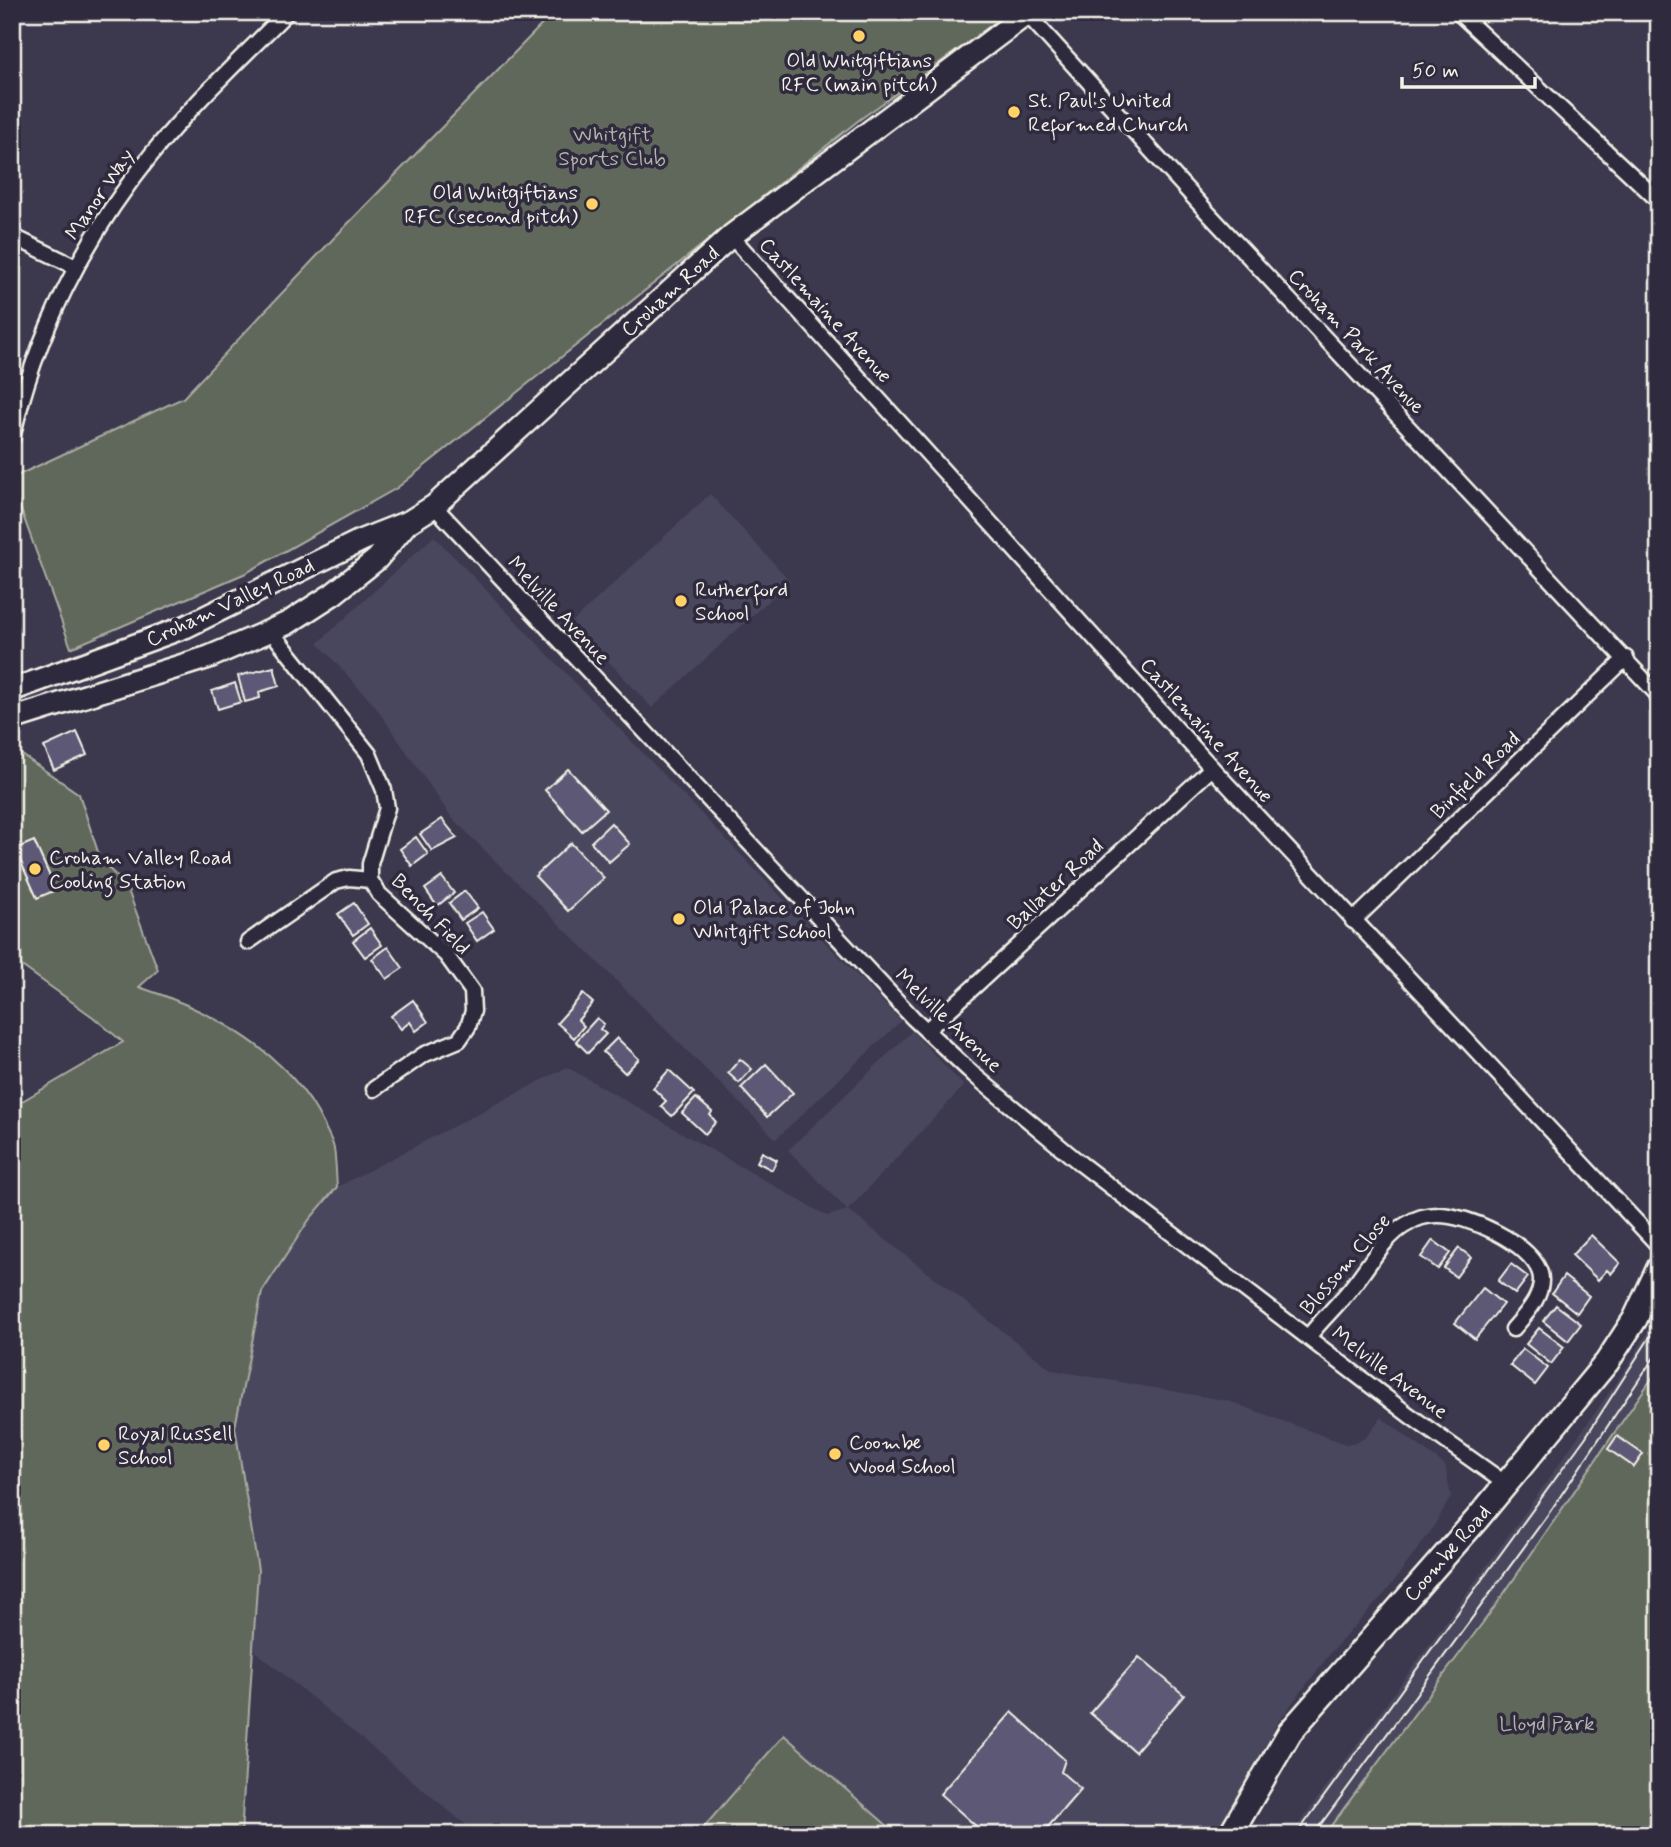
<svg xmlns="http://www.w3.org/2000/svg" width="1671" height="1847" font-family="Mynerve,sans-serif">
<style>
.built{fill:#49465d}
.green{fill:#61685b;stroke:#aaaca2;stroke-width:2}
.building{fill:#5c5976;stroke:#f4f1e8;stroke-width:2}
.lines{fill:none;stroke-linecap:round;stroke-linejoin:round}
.street-casing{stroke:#f4f1e8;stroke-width:19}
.secondary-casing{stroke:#f4f1e8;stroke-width:26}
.primary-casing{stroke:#f4f1e8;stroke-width:28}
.street{stroke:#2f2a3d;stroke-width:14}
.secondary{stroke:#2f2a3d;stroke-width:21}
.primary{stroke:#2f2a3d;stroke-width:23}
.tram{stroke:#f4f1e8;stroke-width:2}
.poi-dot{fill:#ffd166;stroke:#2f2a3d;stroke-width:2.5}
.labels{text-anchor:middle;stroke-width:7;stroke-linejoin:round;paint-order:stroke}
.poi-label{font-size:21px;fill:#f4f1e8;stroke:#2f2a3d;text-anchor:start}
.park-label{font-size:21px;fill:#b2b3a9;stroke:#2f2a3d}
.street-label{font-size:21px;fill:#f4f1e8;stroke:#2f2a3d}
</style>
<rect width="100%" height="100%" fill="#3c384e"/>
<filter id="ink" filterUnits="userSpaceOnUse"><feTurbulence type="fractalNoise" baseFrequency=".0143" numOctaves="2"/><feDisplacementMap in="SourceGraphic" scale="14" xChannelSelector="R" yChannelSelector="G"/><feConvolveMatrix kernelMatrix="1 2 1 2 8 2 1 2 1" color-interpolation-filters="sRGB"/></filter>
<g filter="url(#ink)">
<g class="built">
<polygon points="710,494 790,581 652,708 572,622"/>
<polygon points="434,536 901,1021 776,1139 452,818 375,706 318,643"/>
<polygon points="912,1031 964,1086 848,1210 1052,1370 1229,1401 1346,1444 1357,1442 1366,1437 1381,1417 1445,1465 1451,1497 1431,1531 1386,1592 1332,1651 1278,1722 1215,1835 478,1835 253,1649 258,1570 235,1427 262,1292 309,1220 337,1187 567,1067 827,1216 847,1210 788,1150"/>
<polygon points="1659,1312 1659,1368 1496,1605 1325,1835 1291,1835 1521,1518 1629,1364"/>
</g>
<g class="green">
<polygon points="554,12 1011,12 859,120 397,488 246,573 71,648 12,485 12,478 183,398 332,240"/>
<path d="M 12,748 L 79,794 L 101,861 L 126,885 L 158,970 L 139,987 C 211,1010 290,1053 324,1125 C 327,1132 333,1141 334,1149 C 336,1161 336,1174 337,1187 L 309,1220 L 262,1292 L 235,1427 L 258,1570 L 241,1835 L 12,1835 L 12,1107 L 123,1042 L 93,1017 L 12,959 Z"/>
<polygon points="1659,1368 1659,1835 1324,1835 1496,1605"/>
<polygon points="784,1735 898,1835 697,1835"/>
</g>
<g class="building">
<polygon points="274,667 279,686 259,692 260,698 245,702 238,676"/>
<polygon points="235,683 241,702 218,709 212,691"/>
<polygon points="77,732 87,755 54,770 44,747"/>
<polygon points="568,769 606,810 582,831 545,790"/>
<polygon points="442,819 457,838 432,851 420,834"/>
<polygon points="611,823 630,844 609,862 591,842"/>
<polygon points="416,837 428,854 412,866 400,849"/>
<polygon points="34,841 56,890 37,898 15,849"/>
<polygon points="571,843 604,878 568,911 535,876"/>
<polygon points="442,877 454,893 437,906 425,889"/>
<polygon points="465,891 478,908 461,920 449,903"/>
<polygon points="354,903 368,924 353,935 338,914"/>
<polygon points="482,912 494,929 477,941 465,923"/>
<polygon points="370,928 382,945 365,957 353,941"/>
<polygon points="388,947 403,968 387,979 372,959"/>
<polygon points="583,994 593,1003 578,1020 584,1026 574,1038 557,1023"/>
<polygon points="413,1000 428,1022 416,1031 410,1022 401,1029 391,1016"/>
<polygon points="597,1018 604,1024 600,1029 606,1034 588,1053 576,1041"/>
<polygon points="617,1038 639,1059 625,1073 603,1052"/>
<polygon points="740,1059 752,1069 739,1083 728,1073"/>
<polygon points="766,1064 793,1093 767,1117 741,1088"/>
<polygon points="669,1070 694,1093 672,1116 661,1106 666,1101 653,1088"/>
<polygon points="696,1098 712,1112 710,1115 716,1122 705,1134 682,1113"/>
<polygon points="762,1152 777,1160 772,1170 757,1162"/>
<polygon points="1591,1235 1620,1263 1611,1274 1607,1270 1598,1280 1572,1255"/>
<polygon points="1433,1240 1450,1253 1438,1269 1421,1257"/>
<polygon points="1459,1248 1471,1257 1456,1277 1444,1268"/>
<polygon points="1511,1264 1528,1277 1515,1294 1498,1281"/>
<polygon points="1564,1276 1589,1296 1577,1313 1552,1293"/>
<polygon points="1483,1288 1503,1304 1475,1339 1455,1323"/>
<polygon points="1556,1305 1581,1324 1568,1341 1543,1321"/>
<polygon points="1539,1328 1564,1347 1551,1364 1526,1344"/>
<polygon points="1523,1349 1548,1368 1535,1385 1510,1365"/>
<polygon points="1617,1436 1643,1454 1634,1467 1608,1449"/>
<polygon points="1139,1657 1184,1695 1135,1752 1090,1713"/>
<polygon points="1012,1712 1065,1760 1061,1772 1081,1789 1041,1835 969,1835 977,1827 940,1794"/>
</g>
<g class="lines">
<defs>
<g id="street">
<polyline points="1458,12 1659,201"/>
<polyline points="1027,14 1208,213 1659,696"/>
<polyline points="12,236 76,267"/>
<polyline points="731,236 1212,768 1659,1246"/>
<path d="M 12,439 C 35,335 84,238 151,155 C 192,104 241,59 287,12"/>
<polyline points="434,506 913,1018 974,1075 1081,1164 1409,1415 1506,1484"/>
<polyline points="271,631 369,754 384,790 387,808 370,864 370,880 379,894 446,955 472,991 473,1011 468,1027 459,1040 423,1055 374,1089"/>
<polyline points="1353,921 1626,658"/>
<polyline points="248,942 336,881 349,878 370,880"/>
<polyline points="927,1030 1212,768"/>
<path d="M 1309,1336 C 1322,1319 1338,1305 1351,1288 C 1368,1268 1383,1237 1407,1224 C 1416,1218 1426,1215 1437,1215 C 1466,1214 1531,1243 1540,1273 C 1546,1294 1525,1315 1513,1329"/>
</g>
<g id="secondary">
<polyline points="12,690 185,627 362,540 405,523"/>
<polyline points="12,719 209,657 288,623 333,594 377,559 407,523 434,506 731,236 1029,12"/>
</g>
<polyline id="primary" points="1230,1835 1290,1732 1477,1519 1607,1362 1635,1319 1659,1268"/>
</defs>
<use href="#street" class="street-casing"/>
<use href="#secondary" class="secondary-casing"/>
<use href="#primary" class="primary-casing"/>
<use href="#street" class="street"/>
<use href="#secondary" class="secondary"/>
<use href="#primary" class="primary"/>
<g class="tram">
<polyline points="1296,1835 1585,1438 1659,1323"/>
<polyline points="1313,1835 1549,1513 1659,1350"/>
</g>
</g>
</g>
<g class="poi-dot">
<circle cx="859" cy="36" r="7"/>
<circle cx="1014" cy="112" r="7"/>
<circle cx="592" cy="204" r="7"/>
<circle cx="681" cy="601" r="7"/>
<circle cx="35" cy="869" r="7"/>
<circle cx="679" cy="919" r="7"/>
<circle cx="104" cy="1445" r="7"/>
<circle cx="835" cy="1454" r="7"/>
</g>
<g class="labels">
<g class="poi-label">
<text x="859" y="67" text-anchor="middle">Old Whitgiftians<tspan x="859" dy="24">RFC (main pitch)</tspan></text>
<text x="1028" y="107">St. Paul's United<tspan x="1028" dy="24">Reformed Church</tspan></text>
<text x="578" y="199" text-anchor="end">Old Whitgiftians<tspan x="578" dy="24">RFC (second pitch)</tspan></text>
<text x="695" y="596">Rutherford<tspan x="695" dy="24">School</tspan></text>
<text x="49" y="864">Croham Valley Road<tspan x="49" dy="24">Cooling Station</tspan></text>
<text x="693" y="914">Old Palace of John<tspan x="693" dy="24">Whitgift School</tspan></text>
<text x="118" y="1440">Royal Russell<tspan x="118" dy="24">School</tspan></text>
<text x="849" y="1449">Coombe<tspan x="849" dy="24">Wood School</tspan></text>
</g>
<g class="park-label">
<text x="612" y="141">Whitgift<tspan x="612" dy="24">Sports Club</tspan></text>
<text x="1547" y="1730">Lloyd Park</text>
</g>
<g class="street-label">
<text transform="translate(99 194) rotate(-56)" y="7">Manor Way</text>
<text transform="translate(670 291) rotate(-42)" y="7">Croham Road</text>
<text transform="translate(826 310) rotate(48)" y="7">Castlemaine Avenue</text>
<text transform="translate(1357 341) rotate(47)" y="7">Croham Park Avenue</text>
<text transform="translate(230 602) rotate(-25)" y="7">Croham Valley Road</text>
<text transform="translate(559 610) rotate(47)" y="7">Melville Avenue</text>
<text transform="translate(1207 730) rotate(48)" y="7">Castlemaine Avenue</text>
<text transform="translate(1475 775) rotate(-44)" y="7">Binfield Road</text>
<text transform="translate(1055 884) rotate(-43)" y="7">Ballater Road</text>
<text transform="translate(431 914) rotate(46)" y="7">Bench Field</text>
<text transform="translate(949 1020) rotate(44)" y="7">Melville Avenue</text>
<text transform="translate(1345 1264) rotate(-49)" y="7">Blossom Close</text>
<text transform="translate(1390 1372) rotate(37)" y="7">Melville Avenue</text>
<text transform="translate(1447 1553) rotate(-49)" y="7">Coombe Road</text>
</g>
</g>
<rect width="1671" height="1847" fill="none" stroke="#2f2a3d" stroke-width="42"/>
<rect x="21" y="21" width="1629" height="1805" fill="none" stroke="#f4f1e8" stroke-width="2.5" filter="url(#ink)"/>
<path d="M1402 77v10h133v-10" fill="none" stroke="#f4f1e8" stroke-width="3.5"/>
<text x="1412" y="77" font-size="21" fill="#f4f1e8" stroke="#2f2a3d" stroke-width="5" paint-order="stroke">50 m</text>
</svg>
